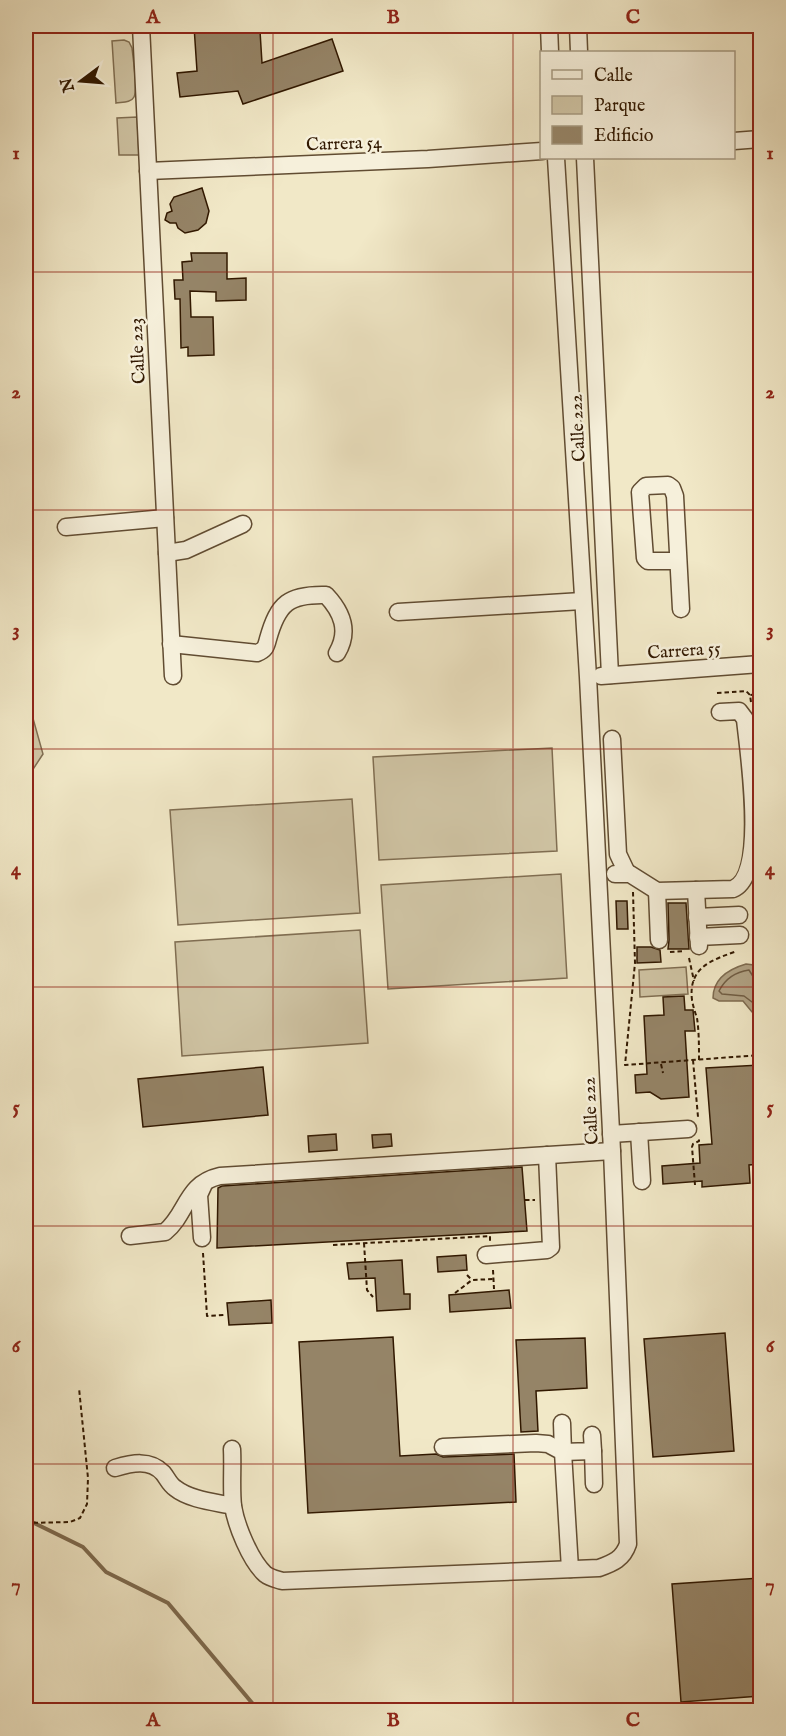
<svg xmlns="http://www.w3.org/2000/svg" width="786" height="1736" font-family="'IM FELL English',serif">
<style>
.green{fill:#d0c5a5;stroke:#806e52;stroke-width:1.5}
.water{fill:#b0a183;stroke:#7d6a4f;stroke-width:1.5}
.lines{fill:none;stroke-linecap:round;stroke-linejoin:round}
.shore{stroke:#705c42;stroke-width:1.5}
.stream{stroke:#7d6a4f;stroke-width:4}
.building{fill:#958467;stroke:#311800;stroke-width:1.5}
.minor-casing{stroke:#614c32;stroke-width:19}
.path{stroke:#311800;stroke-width:2;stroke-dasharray:4.5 3;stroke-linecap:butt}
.minor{stroke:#f6f0db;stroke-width:16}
.grid{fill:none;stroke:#8f2418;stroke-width:1.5;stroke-opacity:0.55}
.labels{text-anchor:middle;stroke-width:5;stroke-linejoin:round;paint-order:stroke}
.street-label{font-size:18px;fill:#311800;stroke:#f6f0db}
.neatline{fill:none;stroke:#8f2418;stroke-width:2}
.grid-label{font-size:20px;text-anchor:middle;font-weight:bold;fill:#8f2418}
</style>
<rect width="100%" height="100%" fill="#f1e8c7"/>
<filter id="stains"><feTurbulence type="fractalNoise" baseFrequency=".00333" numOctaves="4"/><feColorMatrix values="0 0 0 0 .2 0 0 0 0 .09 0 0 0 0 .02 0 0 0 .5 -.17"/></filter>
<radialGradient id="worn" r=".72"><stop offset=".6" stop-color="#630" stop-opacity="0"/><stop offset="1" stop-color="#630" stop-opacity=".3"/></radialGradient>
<g class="green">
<path d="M 124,40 L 129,42 L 132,48 C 133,58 138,89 134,97 C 131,103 122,102 116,103 L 112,41 Z"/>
<polygon points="137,117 139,155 119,155 117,118"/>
<polygon points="26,677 27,697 43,754 26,780"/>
<polygon points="552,748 557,851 379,860 373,757"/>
<polygon points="352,799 360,913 178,925 170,810"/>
<polygon points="561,874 567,978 388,989 381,885"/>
<polygon points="360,930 368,1043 182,1056 175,942"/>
<polygon points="686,967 688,994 640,997 639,970"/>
</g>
<path class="water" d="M 746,964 L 754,965 C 764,976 761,996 756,1011 L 752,1012 L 743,1001 L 719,1001 L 713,998 C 713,979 729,969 746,964 Z"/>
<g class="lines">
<path class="shore" d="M 760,979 L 754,978 L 749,970 C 735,972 725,979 719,991 L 722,994 L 744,996 L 752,1002 L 760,999"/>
<polyline class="stream" points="26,1519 83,1547 106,1572 168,1603 258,1710"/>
</g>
<g class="building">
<polygon points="194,26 248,26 249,31 260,31 262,63 332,39 343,71 243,104 238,91 180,97 177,73 197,71"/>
<polygon points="202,188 209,211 206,223 198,230 185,233 178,228 176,223 170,223 165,220 167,213 172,211 170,204 174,197"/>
<polygon points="191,253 227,253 227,279 246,278 246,300 216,301 216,292 190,291 191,317 213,317 214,355 188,356 188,347 181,348 180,299 175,299 174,280 183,280 182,262 192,261"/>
<polygon points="616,901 627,901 628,929 617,929"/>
<polygon points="668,903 686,903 689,949 668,949 669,940"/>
<polygon points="637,947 651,947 660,950 661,962 637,963"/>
<polygon points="684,996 685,1010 693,1010 695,1031 685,1031 689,1097 661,1099 650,1092 636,1093 635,1075 647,1074 644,1016 664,1015 663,997"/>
<polygon points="760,1065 760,1164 749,1165 750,1183 702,1187 702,1181 663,1184 662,1166 700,1163 699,1145 712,1144 706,1068"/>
<polygon points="263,1067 268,1115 143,1127 138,1079"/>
<polygon points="336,1134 337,1150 309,1152 308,1136"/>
<polygon points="391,1134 392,1146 373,1148 372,1135"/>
<polygon points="522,1167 527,1231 217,1248 218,1188 222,1186"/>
<polygon points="466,1255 467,1270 438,1272 437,1257"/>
<polygon points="402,1260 404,1294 410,1294 410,1309 377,1311 375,1278 349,1279 347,1263"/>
<polygon points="509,1290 511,1308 450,1312 449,1295"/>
<polygon points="271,1300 272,1323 229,1325 227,1303"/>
<polygon points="725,1333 734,1451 653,1457 644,1339"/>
<polygon points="393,1337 400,1456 436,1454 443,1457 514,1454 516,1502 308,1513 299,1342"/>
<polygon points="585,1338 587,1388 536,1391 538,1431 521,1432 516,1340"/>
<polygon points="760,1578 760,1696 681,1702 672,1584"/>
</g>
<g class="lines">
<defs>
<g id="minor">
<polyline points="141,26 173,676"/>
<polyline points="549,26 550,52"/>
<polyline points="578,26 579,52"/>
<polyline points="734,141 760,139"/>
<polyline points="585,158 610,675"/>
<polyline points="148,171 428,159 542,151"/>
<polyline points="66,527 165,518"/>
<polyline points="167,553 186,550 243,524"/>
<polyline points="678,561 648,561 645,558 640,492 646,486 668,485 672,488 675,496 681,609"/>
<polyline points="398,612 582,601"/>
<path d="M 171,644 L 257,653 C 265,650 266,647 268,639 C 278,603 289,594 326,595 C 342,612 350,631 337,653"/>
<polyline points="601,676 760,664"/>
<polyline points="612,739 618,854 627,873"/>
<path d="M 615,874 L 630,874 L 657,891 L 733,889 C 768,875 748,751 745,719 L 739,711 L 720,712"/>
<polyline points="696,890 699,946"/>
<polyline points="657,891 659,940"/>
<polyline points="697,917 739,915"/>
<polyline points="698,937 740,935"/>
<polyline points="639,1132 642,1181"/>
<polyline points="611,1134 688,1129"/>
<path d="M 130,1236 L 165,1232 C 188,1213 185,1184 220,1176 L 612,1151"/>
<polyline points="202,1238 199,1195 204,1184"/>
<polyline points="486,1255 547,1250 551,1247 547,1155"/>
<polyline points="562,1423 563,1452 593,1451 592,1435"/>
<polyline points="443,1447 536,1443 548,1444 563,1452 570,1569"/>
<path d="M 232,1449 C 233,1467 231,1488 233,1506 C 236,1525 250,1560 265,1574 C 270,1578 276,1579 282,1581 L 599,1568 C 613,1563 623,1559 628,1544 L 612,1151 L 588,677 L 556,158"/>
<polyline points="593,1451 594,1484"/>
<path d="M 115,1468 C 132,1463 150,1459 163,1473 C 167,1478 170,1485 175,1488 C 190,1500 215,1502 233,1506"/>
</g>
</defs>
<use href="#minor" class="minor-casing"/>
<g class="path">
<polyline points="717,693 746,691 750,695"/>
<polyline points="751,702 750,695 760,694"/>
<polyline points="633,892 635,963 625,1065 760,1055"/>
<polyline points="670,952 685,951"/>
<polyline points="689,958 694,981"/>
<polyline points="693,1060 698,1117"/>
<path d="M 699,1060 C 699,1046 699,1031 697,1018 C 695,1012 693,1006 692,1000 C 688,967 712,960 737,951"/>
<polyline points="661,1064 663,1073"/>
<polyline points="695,1185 692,1147 693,1144 699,1141 699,1138"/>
<polyline points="525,1200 535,1200"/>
<polyline points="364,1243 367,1290 373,1297"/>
<polyline points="333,1245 490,1236 490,1241"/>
<polyline points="203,1253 207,1316 224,1315"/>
<polyline points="493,1270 494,1289"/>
<polyline points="467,1275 472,1280"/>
<polyline points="455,1293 472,1280 493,1279"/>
<polyline points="26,1523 70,1522 80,1518 87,1504 88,1478 79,1388"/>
</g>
<use href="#minor" class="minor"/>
</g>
<path class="grid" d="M 273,26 L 273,1710M 513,26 L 513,1710M 26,272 L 760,272M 26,510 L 760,510M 26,749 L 760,749M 26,987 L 760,987M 26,1226 L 760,1226M 26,1464 L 760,1464"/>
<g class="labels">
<g class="street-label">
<text transform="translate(344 143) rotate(-2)" y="6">Carrera 54</text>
<text transform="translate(137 351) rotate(-93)" y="6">Calle 223</text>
<text transform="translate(577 428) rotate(-93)" y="6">Calle 222</text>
<text transform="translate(684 650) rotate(-4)" y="6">Carrera 55</text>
<text transform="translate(590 1111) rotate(-93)" y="6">Calle 222</text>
</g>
</g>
<rect width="786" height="1736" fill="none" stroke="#f1e8c7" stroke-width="66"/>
<rect x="540" y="51" width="195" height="108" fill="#f6f0db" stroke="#a79a83" stroke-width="1.5"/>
<rect x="552" y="70" width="30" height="9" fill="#f6f0db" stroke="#a79a83" stroke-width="1.5"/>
<text x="594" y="81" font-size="18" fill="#311800">Calle</text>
<rect x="552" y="96" width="30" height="18" fill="#d0c5a5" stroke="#a79a83" stroke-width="1.5"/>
<text x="594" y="111" font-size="18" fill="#311800">Parque</text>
<rect x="552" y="126" width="30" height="18" fill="#958467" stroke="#a79a83" stroke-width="1.5"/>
<text x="594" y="141" font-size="18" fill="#311800">Edificio</text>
<g transform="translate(81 81) rotate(254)" stroke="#f6f0db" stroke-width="4.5" paint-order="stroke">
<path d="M0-4.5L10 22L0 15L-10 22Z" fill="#311800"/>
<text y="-9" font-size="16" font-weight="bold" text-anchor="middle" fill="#311800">N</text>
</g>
<rect x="33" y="33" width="720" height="1670" class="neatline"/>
<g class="grid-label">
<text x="153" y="23">A</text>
<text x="393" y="23">B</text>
<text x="633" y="23">C</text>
<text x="16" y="159">1</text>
<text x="770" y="159">1</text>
<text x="16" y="398">2</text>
<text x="770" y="398">2</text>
<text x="16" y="636">3</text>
<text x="770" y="636">3</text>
<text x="16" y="875">4</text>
<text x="770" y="875">4</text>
<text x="16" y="1113">5</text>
<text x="770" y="1113">5</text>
<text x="16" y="1352">6</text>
<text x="770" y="1352">6</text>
<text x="16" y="1591">7</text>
<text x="770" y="1591">7</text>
<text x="153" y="1726">A</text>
<text x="393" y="1726">B</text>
<text x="633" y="1726">C</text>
</g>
<rect width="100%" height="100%" filter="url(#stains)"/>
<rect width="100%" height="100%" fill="url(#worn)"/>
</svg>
